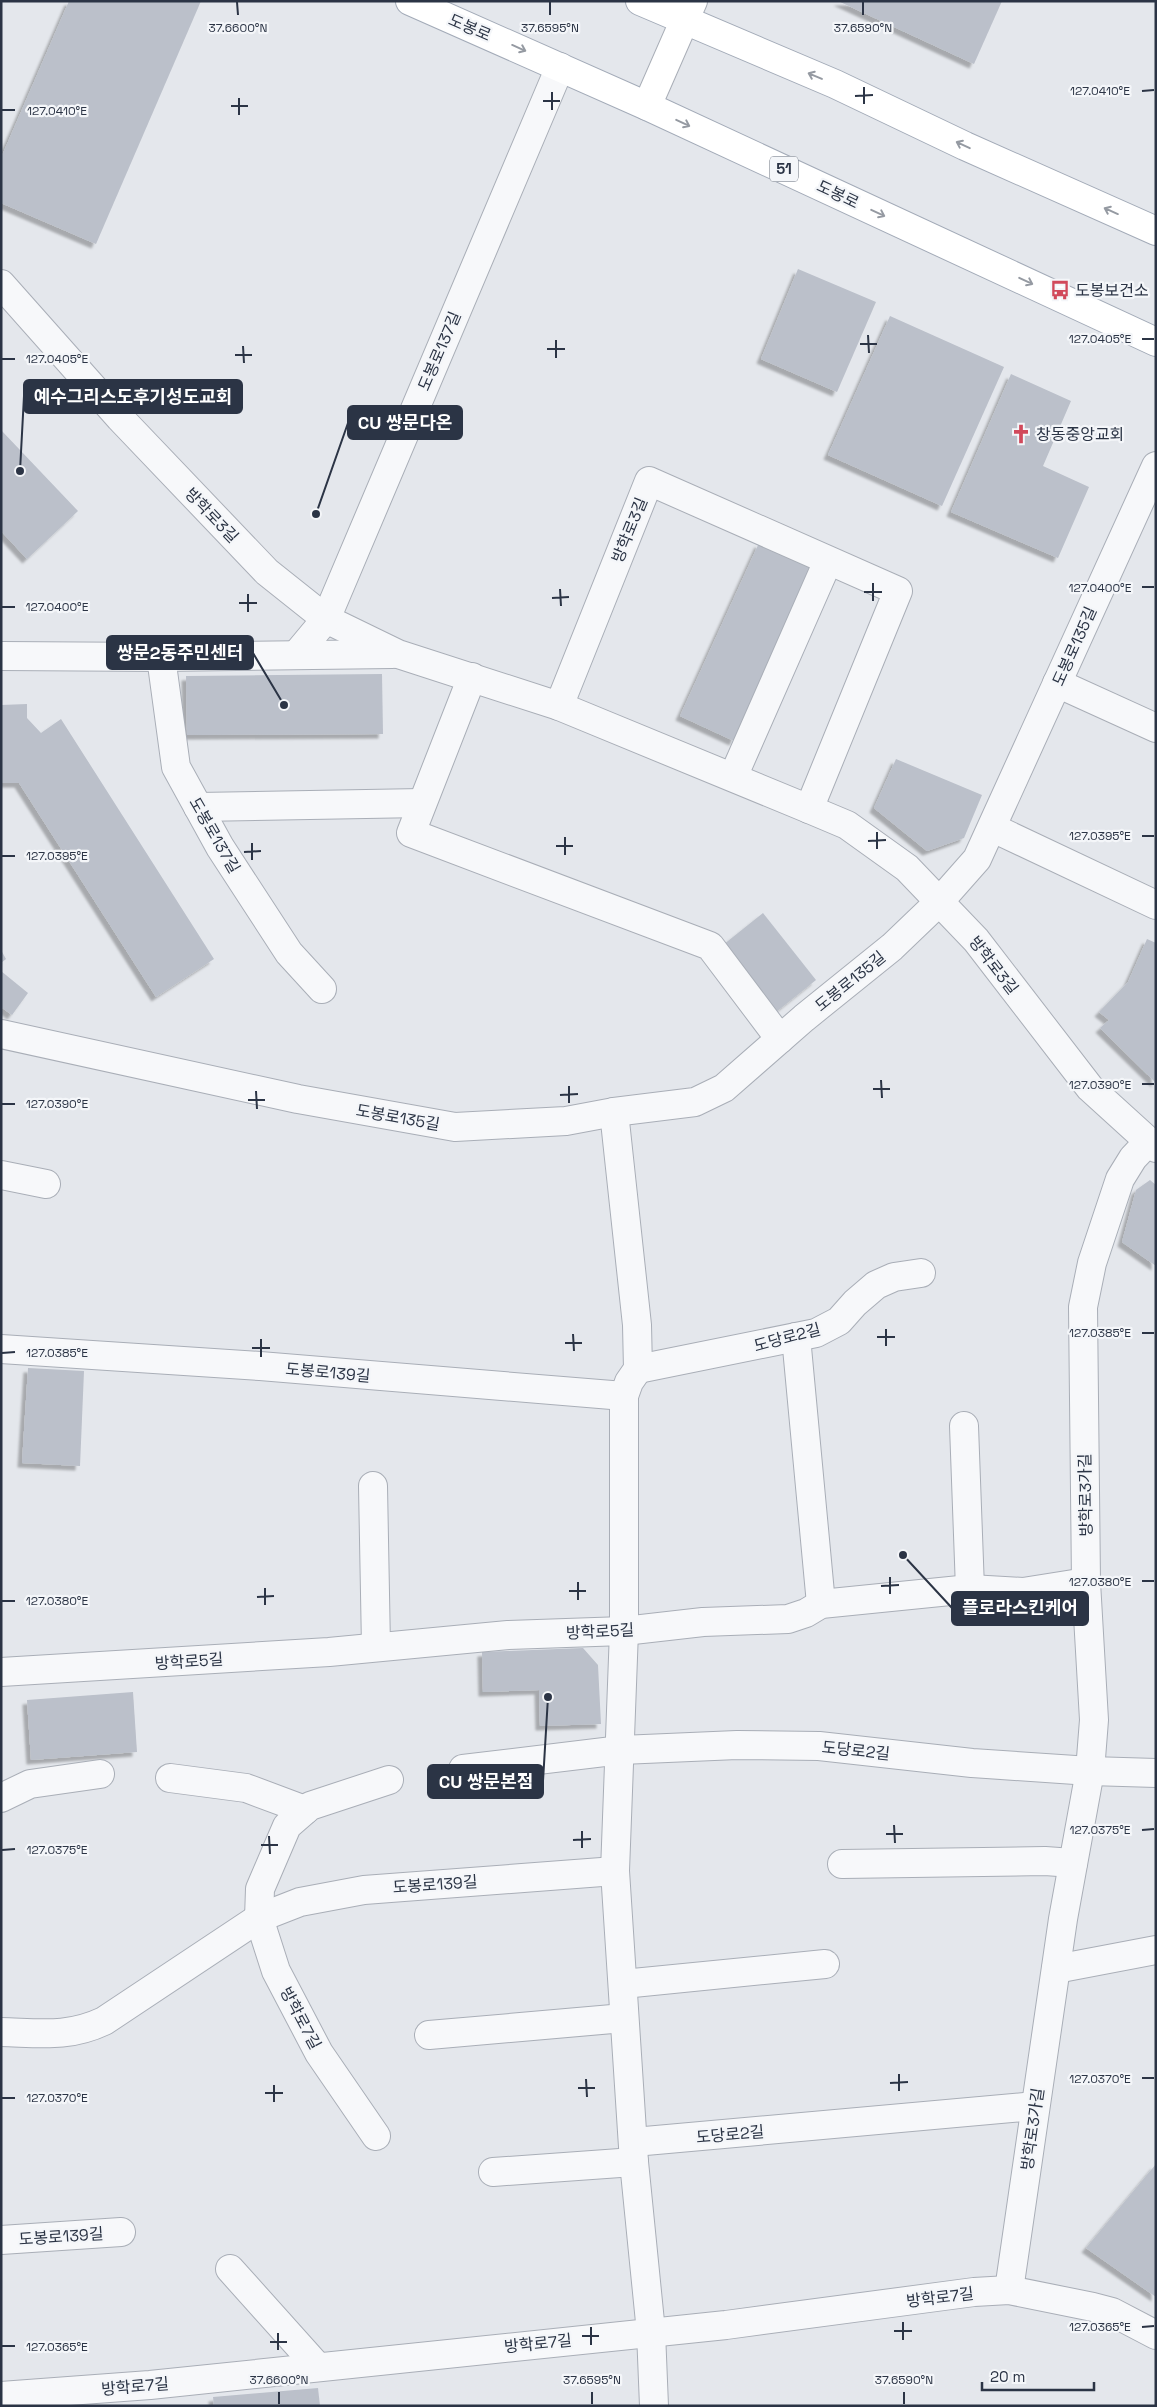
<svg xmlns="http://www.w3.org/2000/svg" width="1157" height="2407" font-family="'Space Grotesk','Noto Sans KR',sans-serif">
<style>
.building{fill:#bbc0ca;filter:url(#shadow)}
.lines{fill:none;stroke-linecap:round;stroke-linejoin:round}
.street-casing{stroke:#a9aeb7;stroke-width:30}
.secondary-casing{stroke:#a9aeb7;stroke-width:30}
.primary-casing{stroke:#a3abb8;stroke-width:30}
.street{stroke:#f7f8fa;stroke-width:28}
.secondary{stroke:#fff;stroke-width:28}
.primary{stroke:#fff;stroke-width:28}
.oneway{stroke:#959aa2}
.ticks{fill:none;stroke:#2b3445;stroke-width:2}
.labels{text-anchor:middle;stroke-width:4.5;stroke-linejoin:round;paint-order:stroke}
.shield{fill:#f4f6f9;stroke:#676e7b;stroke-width:1}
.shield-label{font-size:15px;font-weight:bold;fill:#2b3445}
.street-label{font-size:16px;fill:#2b3445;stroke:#f4f6f9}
.poi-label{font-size:16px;fill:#2b3445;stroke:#f4f6f9;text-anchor:start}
.ticks-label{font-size:12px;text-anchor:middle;fill:#2b3445;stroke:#f4f6f9;stroke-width:4.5;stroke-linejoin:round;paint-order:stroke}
.leader{fill:none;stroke:#2b3445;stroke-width:2}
.callout-dot{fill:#2b3445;stroke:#f4f6f9;stroke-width:2}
.callout{fill:#2b3445;stroke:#2b3445;stroke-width:2}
.callout-label{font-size:18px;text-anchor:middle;font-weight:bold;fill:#fff}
</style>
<defs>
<filter id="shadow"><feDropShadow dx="-4.5" dy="4.5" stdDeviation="1" flood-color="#0004"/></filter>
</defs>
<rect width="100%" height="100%" fill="#e4e7ec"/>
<g class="building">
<polygon points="69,1 201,1 96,244 1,203 1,158"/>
<polygon points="838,1 1002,1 974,64"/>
<polygon points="798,269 876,302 837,392 761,359"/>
<polygon points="890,316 1004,367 942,506 828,455"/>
<polygon points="1011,374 1071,401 1043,466 1089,487 1058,558 951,512"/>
<polygon points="1,430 78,511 27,559 1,531"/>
<polygon points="759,543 812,568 734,741 680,716"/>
<polygon points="382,674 383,734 187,735 186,676"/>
<polygon points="27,704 27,718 41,733 61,719 214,959 156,997 19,783 1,783 1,705"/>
<polygon points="896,759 982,795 964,838 927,851 874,808"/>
<polygon points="763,913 816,980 776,1012 723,945"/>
<polygon points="1147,939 1156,943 1156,1083 1100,1028 1109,1020 1099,1012 1128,982"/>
<polygon points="1,950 6,959 1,963"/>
<polygon points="1,971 28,993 12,1015 1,1007"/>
<polygon points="1150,1180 1156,1185 1156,1266 1122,1242 1136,1190"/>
<polygon points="28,1368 84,1371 80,1466 22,1463"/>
<polygon points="583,1648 598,1665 601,1724 540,1726 539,1690 483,1692 482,1652"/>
<polygon points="133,1692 137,1752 31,1760 27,1700"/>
<polygon points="1156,2164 1156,2297 1086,2248"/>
<polygon points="318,2388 320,2406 214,2406 213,2397"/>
</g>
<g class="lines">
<defs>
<g id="street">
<polyline points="1,284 120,418 267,572 326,619 398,654 559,706 809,809 847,825 907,868 976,940 1090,1088 1156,1148"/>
<polyline points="296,655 326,619 560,67"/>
<polyline points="1,656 161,657 392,654"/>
<polyline points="161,657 176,767 220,847 289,953 322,989"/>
<polyline points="472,677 411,833 710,946 780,1039"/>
<polyline points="1057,683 1156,728"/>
<polyline points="559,706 649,481 898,591 809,809"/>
<polyline points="733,777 828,561"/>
<polyline points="198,807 422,803"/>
<polyline points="993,828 1156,905"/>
<polyline points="1,1034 298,1099 455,1127 566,1121 614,1112 695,1102 724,1088 804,1018 892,947 939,902 977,859 1156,466"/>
<polyline points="614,1112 637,1325 638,1369 629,1382 624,1396 624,1631 615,1871 634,2162 651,2332 654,2406"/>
<polyline points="1,1175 46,1184"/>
<polyline points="796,1337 821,1604"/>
<polyline points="1,1349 260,1366 624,1396"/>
<polyline points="638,1369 816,1333 839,1321 855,1303 876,1285 894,1277 921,1273"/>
<polyline points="964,1426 970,1589"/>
<polyline points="373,1486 376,1647"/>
<polyline points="1,1672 329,1652 508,1635 624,1631 703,1622 788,1619 806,1613 821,1604 970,1589 1023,1592 1086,1582"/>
<polyline points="463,1769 621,1750 737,1745 819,1746 972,1763 1090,1771 1156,1773"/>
<polyline points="170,1778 246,1788 305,1810"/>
<polyline points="1,1798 30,1784 100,1774"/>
<polyline points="842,1864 1045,1861 1073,1863"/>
<polyline points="1056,1969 1156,1950"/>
<polyline points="623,1984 825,1964"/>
<path d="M 1,2032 C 40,2033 68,2038 104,2021 L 259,1918 L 300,1902 L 364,1890 L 615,1871"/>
<polyline points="429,2035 624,2018"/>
<polyline points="376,2136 319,2053 276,1971 259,1918 260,1889 287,1826 310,1806 389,1780"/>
<polyline points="634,2142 1035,2106"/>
<polyline points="493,2172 634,2162"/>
<polyline points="1,2240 121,2232"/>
<polyline points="230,2269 317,2366"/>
<polyline points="1009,2290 1063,1919 1090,1771 1094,1720 1086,1582 1083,1307 1092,1263 1120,1179 1133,1158 1149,1141"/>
<polyline points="1,2396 150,2385 726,2325 974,2292 1009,2290 1093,2307 1112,2312 1156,2335"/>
</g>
<polyline id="secondary" points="647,106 693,1"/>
<g id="primary">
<polyline points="410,1 647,106 1156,342"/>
<polyline points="640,1 835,84 965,146 1156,231"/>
</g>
</defs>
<use href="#street" class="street-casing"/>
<use href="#secondary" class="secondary-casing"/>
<use href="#primary" class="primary-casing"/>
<use href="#street" class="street"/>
<use href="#secondary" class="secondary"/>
<use href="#primary" class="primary"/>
</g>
<defs><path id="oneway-shaft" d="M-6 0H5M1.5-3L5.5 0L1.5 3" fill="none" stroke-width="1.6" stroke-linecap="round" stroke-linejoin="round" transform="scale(1.25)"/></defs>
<g class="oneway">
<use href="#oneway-shaft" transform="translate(519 48) rotate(24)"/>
<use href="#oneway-shaft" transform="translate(815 76) rotate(-157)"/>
<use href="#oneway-shaft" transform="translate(683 123) rotate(25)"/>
<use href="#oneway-shaft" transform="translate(963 145) rotate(-155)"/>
<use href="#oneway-shaft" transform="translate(1111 211) rotate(-156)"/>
<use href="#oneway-shaft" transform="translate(878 213) rotate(25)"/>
<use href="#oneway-shaft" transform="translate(1026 281) rotate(25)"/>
</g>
<path class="ticks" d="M 237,2 L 238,15M 550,2 L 550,15M 863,2 L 863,15M 864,87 L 864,104M 1142,91 L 1154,90M 552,92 L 552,110M 855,96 L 873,95M 239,98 L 239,115M 543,101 L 560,101M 231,106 L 248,106M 2,110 L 15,110M 868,335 L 869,353M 1142,339 L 1154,339M 556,340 L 556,358M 860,344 L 877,344M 243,346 L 244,363M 547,349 L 565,349M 235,355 L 252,355M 2,359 L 15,359M 873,583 L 873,601M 1142,587 L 1154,587M 560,589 L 561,606M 864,592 L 882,592M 248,594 L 248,612M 552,598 L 569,597M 239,603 L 257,603M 2,607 L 15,607M 877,832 L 877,849M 1142,836 L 1154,836M 565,837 L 565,855M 868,841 L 886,840M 252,843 L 252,860M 556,846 L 573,846M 244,852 L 261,851M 2,856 L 15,856M 881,1080 L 882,1098M 1142,1084 L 1154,1084M 569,1086 L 569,1103M 873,1089 L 890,1089M 256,1091 L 257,1109M 560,1095 L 578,1094M 248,1100 L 265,1100M 2,1104 L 15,1104M 886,1329 L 886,1346M 1142,1333 L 1154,1333M 573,1334 L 574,1351M 877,1337 L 895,1337M 261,1339 L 261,1357M 565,1343 L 582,1343M 252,1348 L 270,1348M 2,1353 L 15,1352M 890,1577 L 890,1594M 1142,1581 L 1154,1581M 578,1582 L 578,1600M 881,1586 L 899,1585M 265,1588 L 265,1605M 569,1591 L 586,1591M 257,1597 L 274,1596M 2,1601 L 15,1601M 894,1825 L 895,1843M 1142,1830 L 1154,1829M 582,1831 L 582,1848M 886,1834 L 903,1834M 269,1836 L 270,1854M 573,1840 L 591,1839M 261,1845 L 278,1845M 2,1850 L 15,1849M 899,2074 L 899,2091M 1142,2078 L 1154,2078M 586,2079 L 587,2097M 890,2083 L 908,2082M 274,2085 L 274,2102M 578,2088 L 595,2088M 265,2093 L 283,2093M 2,2098 L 15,2098M 903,2322 L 903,2340M 591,2327 L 591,2345M 1142,2327 L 1154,2326M 894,2331 L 912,2331M 278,2333 L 278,2350M 582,2336 L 599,2336M 270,2342 L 287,2342M 2,2346 L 15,2346M 279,2392 L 279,2404M 592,2392 L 592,2404M 904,2392 L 904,2404"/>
<defs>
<symbol id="bus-bare" viewBox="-9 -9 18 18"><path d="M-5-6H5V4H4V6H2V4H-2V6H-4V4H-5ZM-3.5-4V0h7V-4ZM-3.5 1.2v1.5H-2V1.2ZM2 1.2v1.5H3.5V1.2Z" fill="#d1495b" stroke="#f4f6f9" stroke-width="2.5" paint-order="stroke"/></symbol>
<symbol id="church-bare" viewBox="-9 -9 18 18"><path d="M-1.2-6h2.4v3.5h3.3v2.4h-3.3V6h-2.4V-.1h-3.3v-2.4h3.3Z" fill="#d1495b" stroke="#f4f6f9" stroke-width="2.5" paint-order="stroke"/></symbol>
</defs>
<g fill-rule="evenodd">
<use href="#bus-bare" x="1046" y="276" width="28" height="28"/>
<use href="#church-bare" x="1007" y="420" width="28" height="28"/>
</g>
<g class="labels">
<rect class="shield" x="770" y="156.5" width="28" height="25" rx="4"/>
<g class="shield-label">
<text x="784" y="174">51</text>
</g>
<g class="street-label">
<text transform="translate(470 27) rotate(23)" y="6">도봉로</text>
<text transform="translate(838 194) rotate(25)" y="6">도봉로</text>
<text transform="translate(439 351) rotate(-67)" y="6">도봉로137길</text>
<text transform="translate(212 515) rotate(46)" y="6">방학로3길</text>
<text transform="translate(629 530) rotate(-68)" y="6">방학로3길</text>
<text transform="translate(1074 646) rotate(-66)" y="6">도봉로135길</text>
<text transform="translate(215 835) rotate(60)" y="6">도봉로137길</text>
<text transform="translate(994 965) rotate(52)" y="6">방학로3길</text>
<text transform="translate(850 981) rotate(-39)" y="6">도봉로135길</text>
<text transform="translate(398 1117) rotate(10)" y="6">도봉로135길</text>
<text transform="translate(787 1337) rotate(-15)" y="6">도당로2길</text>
<text transform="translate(328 1372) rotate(5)" y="6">도봉로139길</text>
<text transform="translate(1085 1495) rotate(-91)" y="6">방학로3가길</text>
<text transform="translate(600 1631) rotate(-3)" y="6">방학로5길</text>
<text transform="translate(189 1661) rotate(-4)" y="6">방학로5길</text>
<text transform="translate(856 1750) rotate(6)" y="6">도당로2길</text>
<text transform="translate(435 1884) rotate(-4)" y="6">도봉로139길</text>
<text transform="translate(301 2018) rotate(62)" y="6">방학로7길</text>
<text transform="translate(1032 2129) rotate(-82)" y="6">방학로3가길</text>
<text transform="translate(730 2134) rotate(-5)" y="6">도당로2길</text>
<text transform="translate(61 2236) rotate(-4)" y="6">도봉로139길</text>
<text transform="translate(940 2297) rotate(-7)" y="6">방학로7길</text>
<text transform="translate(538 2343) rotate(-6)" y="6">방학로7길</text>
<text transform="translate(135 2386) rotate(-5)" y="6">방학로7길</text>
</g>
<g class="poi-label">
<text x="1075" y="296">도봉보건소</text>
<text x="1036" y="440">창동중앙교회</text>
</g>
</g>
<g class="ticks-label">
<text x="238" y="32">37.6600°N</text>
<text x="550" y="32">37.6595°N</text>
<text x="863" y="32">37.6590°N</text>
<text x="1100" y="95">127.0410°E</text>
<text x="57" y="115">127.0410°E</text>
<text x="1100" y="343">127.0405°E</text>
<text x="57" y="363">127.0405°E</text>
<text x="1100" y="592">127.0400°E</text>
<text x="57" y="611">127.0400°E</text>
<text x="1100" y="840">127.0395°E</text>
<text x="57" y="860">127.0395°E</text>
<text x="1100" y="1089">127.0390°E</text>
<text x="57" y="1108">127.0390°E</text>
<text x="1100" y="1337">127.0385°E</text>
<text x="57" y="1357">127.0385°E</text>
<text x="1100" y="1586">127.0380°E</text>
<text x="57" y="1605">127.0380°E</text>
<text x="1100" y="1834">127.0375°E</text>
<text x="57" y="1854">127.0375°E</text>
<text x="1100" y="2083">127.0370°E</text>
<text x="57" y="2102">127.0370°E</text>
<text x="1100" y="2331">127.0365°E</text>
<text x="57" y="2351">127.0365°E</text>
<text x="279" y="2384">37.6600°N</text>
<text x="592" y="2384">37.6595°N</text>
<text x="904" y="2384">37.6590°N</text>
</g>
<path class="leader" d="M20 471L24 396M316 514L348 423M284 705L253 653M903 1555L952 1608M548 1697L543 1781"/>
<g class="callout-dot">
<circle cx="20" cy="471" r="5"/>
<circle cx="316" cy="514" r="5"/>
<circle cx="284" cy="705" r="5"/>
<circle cx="903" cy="1555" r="5"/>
<circle cx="548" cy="1697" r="5"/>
</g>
<g class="callout">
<rect x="24" y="380" width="218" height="33" rx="5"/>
<rect x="348" y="406" width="114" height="33" rx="5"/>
<rect x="107" y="636" width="146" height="33" rx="5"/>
<rect x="952" y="1592" width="136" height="33" rx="5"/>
<rect x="428" y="1765" width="115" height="33" rx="5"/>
</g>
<g class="callout-label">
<text x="133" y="403">예수그리스도후기성도교회</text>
<text x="405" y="429">CU 쌍문다온</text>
<text x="180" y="659">쌍문2동주민센터</text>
<text x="1020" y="1614">플로라스킨케어</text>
<text x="486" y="1788">CU 쌍문본점</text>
</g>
<rect width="1157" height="2407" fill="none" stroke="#2b3445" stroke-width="5"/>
<path d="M982 2382v8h112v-8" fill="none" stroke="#2b3445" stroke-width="2.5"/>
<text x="990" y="2382" font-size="15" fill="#2b3445" stroke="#f4f6f9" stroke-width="4" paint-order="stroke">20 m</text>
</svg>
